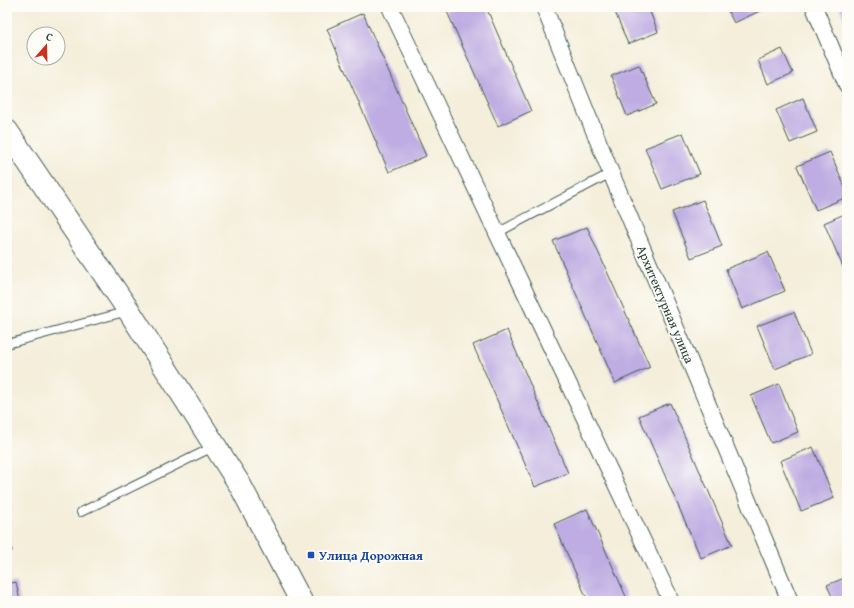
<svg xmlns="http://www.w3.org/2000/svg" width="854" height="608" font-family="'Gentium Book Plus',serif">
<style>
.building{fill:#beace2}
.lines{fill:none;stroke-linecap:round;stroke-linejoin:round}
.lane-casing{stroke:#3f584d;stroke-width:10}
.street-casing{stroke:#3f584d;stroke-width:18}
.secondary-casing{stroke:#3f584d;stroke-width:24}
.lane{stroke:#fff;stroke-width:8}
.street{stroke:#fff;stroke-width:16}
.secondary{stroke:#fff;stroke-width:22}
.transit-dot{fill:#1a4fb4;stroke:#fdfcf7;stroke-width:1.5}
.labels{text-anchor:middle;stroke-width:3.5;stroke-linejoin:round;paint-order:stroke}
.street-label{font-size:13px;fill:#1f3d34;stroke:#fdfcf7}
.transit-label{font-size:13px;font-weight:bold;fill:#164399;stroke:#fdfcf7;text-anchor:start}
</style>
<rect width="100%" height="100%" fill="#fdfcf7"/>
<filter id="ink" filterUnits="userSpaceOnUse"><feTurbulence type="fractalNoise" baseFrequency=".025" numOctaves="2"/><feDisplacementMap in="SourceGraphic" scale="8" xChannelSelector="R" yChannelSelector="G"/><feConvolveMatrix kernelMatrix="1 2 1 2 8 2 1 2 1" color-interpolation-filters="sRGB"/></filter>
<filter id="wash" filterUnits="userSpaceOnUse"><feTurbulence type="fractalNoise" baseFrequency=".012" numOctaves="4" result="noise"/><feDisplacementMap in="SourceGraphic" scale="16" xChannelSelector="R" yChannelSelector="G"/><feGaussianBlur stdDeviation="0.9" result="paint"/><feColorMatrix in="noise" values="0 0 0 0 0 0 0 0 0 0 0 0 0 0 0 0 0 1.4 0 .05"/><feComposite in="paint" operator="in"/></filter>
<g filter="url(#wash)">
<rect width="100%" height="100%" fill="#f4eeda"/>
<g id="blocks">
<g class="building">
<polygon points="445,7 486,7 531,111 498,126"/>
<polygon points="627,7 648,7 658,32 628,44 615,12"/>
<polygon points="726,7 765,7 766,8 734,23"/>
<polygon points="839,7 847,7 847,23 846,23"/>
<polygon points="363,13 426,156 389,172 327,29"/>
<polygon points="782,49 793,73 768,84 758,60"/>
<polygon points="639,65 656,104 627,116 611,76"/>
<polygon points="803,98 817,132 790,143 776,110"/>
<polygon points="683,133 700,174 662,189 645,148"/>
<polygon points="830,152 847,192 847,197 816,210 797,166"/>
<polygon points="703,200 722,246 691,258 672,212"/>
<polygon points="847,213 847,265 843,267 824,223"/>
<polygon points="587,227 650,367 615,383 553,241"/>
<polygon points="768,252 785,291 742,309 726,269"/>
<polygon points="794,312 811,354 775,369 757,326"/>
<polygon points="507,330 568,473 535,487 473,345"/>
<polygon points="779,384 798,432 771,443 751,396"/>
<polygon points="670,403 732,545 701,558 639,416"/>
<polygon points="813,447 834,498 801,511 780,461"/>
<polygon points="587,509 628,601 588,601 554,524"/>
<polygon points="7,532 12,551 7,552"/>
<polygon points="847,577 847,601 834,601 827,585"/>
<polygon points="16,582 20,601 7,601 7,584"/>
</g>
</g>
</g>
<g filter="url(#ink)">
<use href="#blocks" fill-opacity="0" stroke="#3f584d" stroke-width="1"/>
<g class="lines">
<defs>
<g id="lane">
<polyline points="497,233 611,173"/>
<polyline points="7,344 128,311"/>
<polyline points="81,512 215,446"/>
</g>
<g id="street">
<polyline points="390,7 668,594 670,601"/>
<polyline points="544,7 611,173 790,601"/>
<polyline points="814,7 847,85"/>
</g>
<polyline id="secondary" points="7,131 129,311 240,485 301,601"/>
</defs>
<use href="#lane" class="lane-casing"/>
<use href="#street" class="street-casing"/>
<use href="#secondary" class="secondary-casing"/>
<use href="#lane" class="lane"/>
<use href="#street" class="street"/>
<use href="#secondary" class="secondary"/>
</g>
</g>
<rect class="transit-dot" x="307" y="551" width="8" height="8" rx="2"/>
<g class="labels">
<g class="street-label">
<text transform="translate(666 304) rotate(67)" y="5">Архитектурная улица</text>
</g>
<g class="transit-label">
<text x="319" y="560">Улица Дорожная</text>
</g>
</g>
<rect width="854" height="608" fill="none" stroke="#fdfcf7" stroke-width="24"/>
<g transform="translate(46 46) rotate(20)"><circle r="19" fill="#fdfcf7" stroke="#a4b0a9"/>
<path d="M0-3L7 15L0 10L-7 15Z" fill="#c8321e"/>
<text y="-6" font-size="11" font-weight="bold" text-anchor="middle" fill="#1f3d34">С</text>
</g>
</svg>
